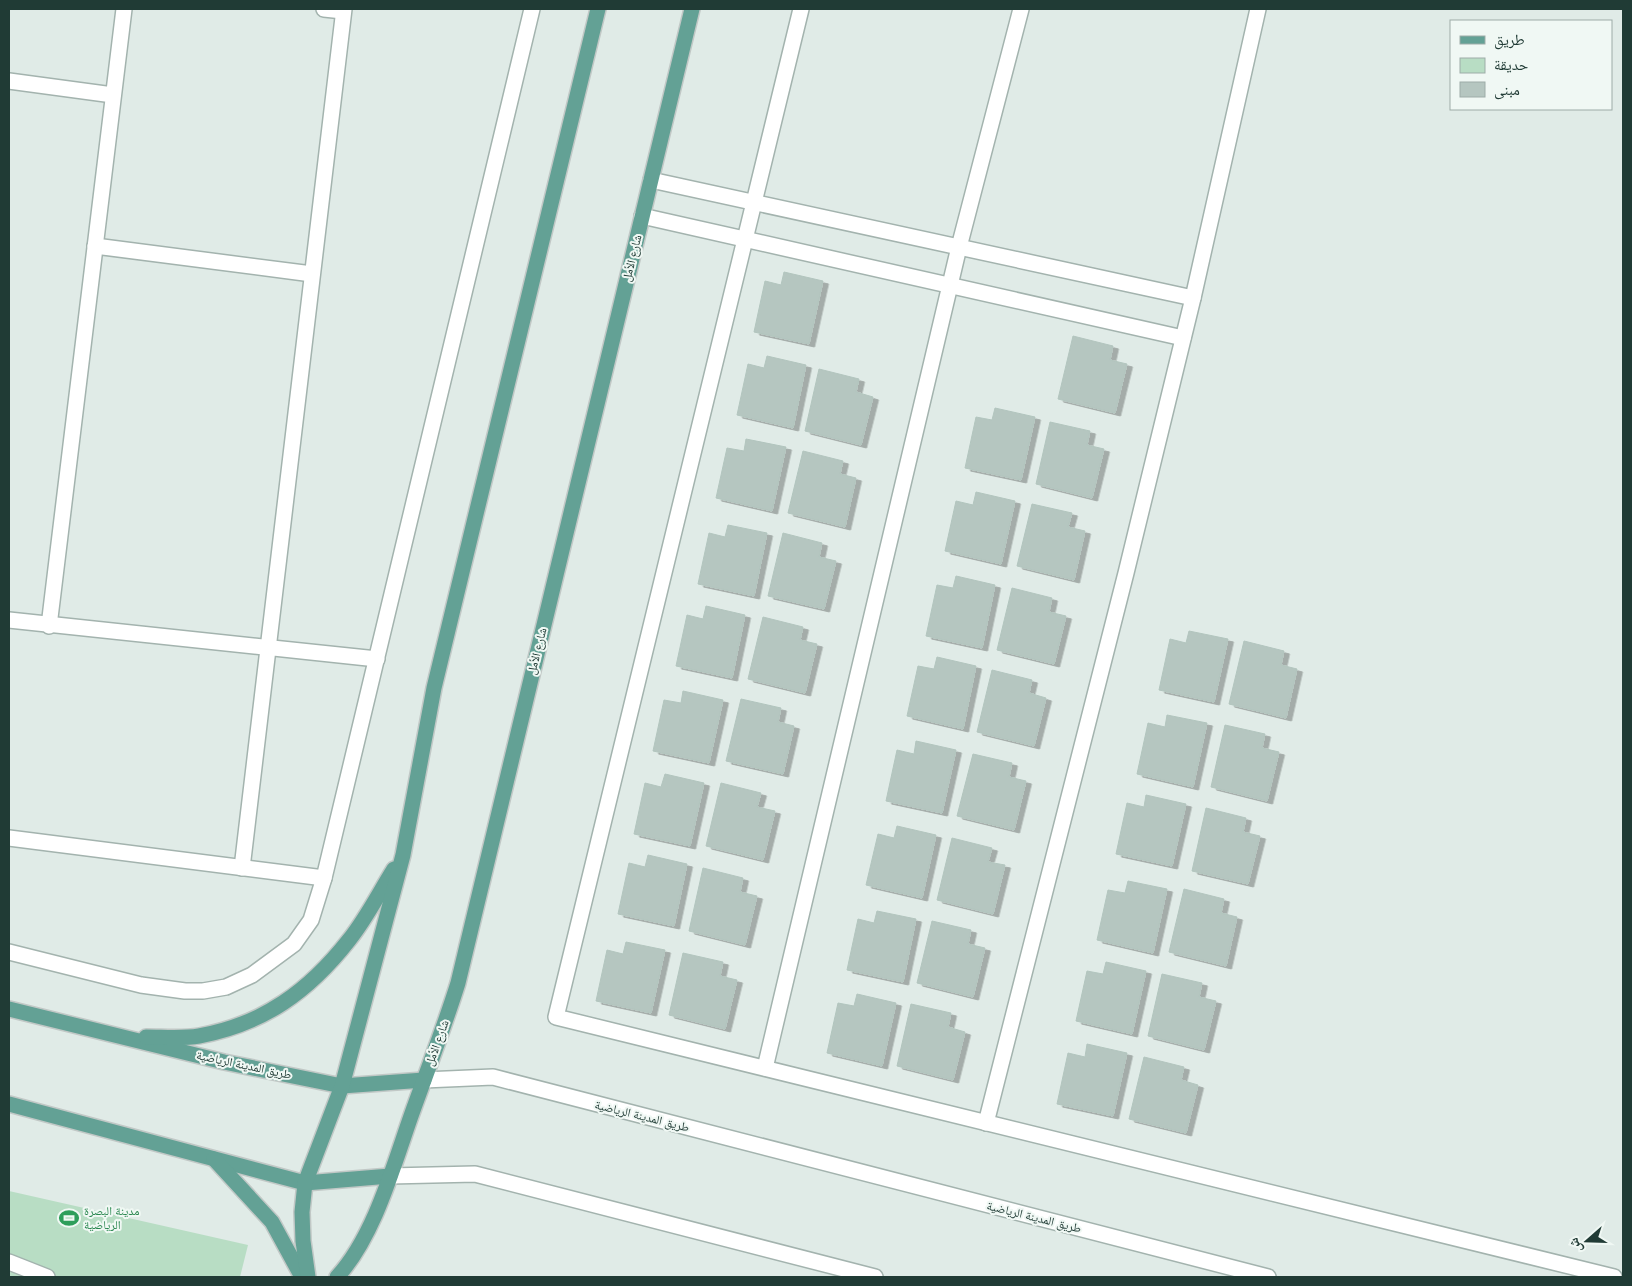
<svg xmlns="http://www.w3.org/2000/svg" width="1632" height="1286" font-family="Helvetica,'Noto Naskh Arabic',sans-serif">
<style>
.green{fill:#b8ddc4}
.building{fill:#b5c6c0;stroke:#b2c5be;filter:url(#shadow)}
.lines{fill:none;stroke-linecap:round;stroke-linejoin:round}
.minor-casing{stroke:#a3b3ae;stroke-width:18}
.tertiary-casing{stroke:#a3b3ae;stroke-width:18}
.primary-casing{stroke:#c1c8c6;stroke-width:18}
.minor{stroke:#fff;stroke-width:15}
.tertiary{stroke:#fff;stroke-width:15}
.primary{stroke:#63a195;stroke-width:15}
.labels{text-anchor:middle;stroke-width:4;stroke-linejoin:round;paint-order:stroke}
.street-label{font-size:12px;fill:#203b35;stroke:#f0f8f4}
.leisure-label{font-size:12px;fill:#27864d;stroke:#f0f8f4;text-anchor:start}
</style>
<defs>
<filter id="shadow"><feDropShadow dx="5.5" dy="3" stdDeviation="0" flood-color="#0004"/></filter>
</defs>
<rect width="100%" height="100%" fill="#e0ebe7"/>
<polygon class="green" points="9,1191 248,1245 240,1277 9,1277"/>
<g class="building">
<polygon points="784,272 823,281 809,344 754,332 765,281 781,285"/>
<polygon points="1073,336 1113,346 1110,360 1127,364 1115,413 1058,399"/>
<polygon points="767,356 806,365 793,428 737,415 748,364 764,368"/>
<polygon points="819,369 859,379 856,392 873,397 861,445 805,431"/>
<polygon points="995,408 1035,417 1021,480 965,468 976,417 992,420"/>
<polygon points="1050,422 1090,431 1087,445 1104,449 1092,498 1036,484"/>
<polygon points="746,439 786,447 772,511 716,498 727,448 744,451"/>
<polygon points="803,451 843,461 840,474 856,478 845,527 788,513"/>
<polygon points="976,492 1015,501 1001,564 945,551 956,501 973,505"/>
<polygon points="1032,504 1072,513 1068,527 1085,531 1074,580 1017,566"/>
<polygon points="728,525 767,533 754,596 698,584 709,533 725,537"/>
<polygon points="783,533 822,543 819,557 836,561 824,609 768,596"/>
<polygon points="956,576 995,585 982,648 926,636 937,585 953,588"/>
<polygon points="1012,588 1052,598 1049,612 1066,616 1054,664 997,650"/>
<polygon points="706,606 745,615 732,678 676,666 687,615 703,619"/>
<polygon points="763,617 803,627 800,640 817,644 805,693 748,679"/>
<polygon points="1189,631 1228,639 1214,702 1159,690 1170,639 1186,643"/>
<polygon points="1244,641 1284,651 1281,665 1297,669 1286,718 1229,704"/>
<polygon points="937,657 976,666 963,729 907,716 918,666 934,669"/>
<polygon points="992,670 1032,680 1029,693 1046,698 1034,746 977,732"/>
<polygon points="683,691 723,700 709,763 653,751 664,700 681,703"/>
<polygon points="741,699 781,708 778,722 794,726 783,774 726,761"/>
<polygon points="1167,715 1207,723 1193,787 1137,774 1148,723 1165,727"/>
<polygon points="1225,725 1265,734 1262,748 1279,752 1267,801 1211,787"/>
<polygon points="916,741 956,750 942,813 886,801 897,750 914,754"/>
<polygon points="973,754 1012,763 1009,777 1026,781 1014,830 957,816"/>
<polygon points="665,774 704,783 690,846 634,834 645,783 661,787"/>
<polygon points="721,783 761,793 757,807 775,811 763,860 706,846"/>
<polygon points="1146,795 1186,804 1172,866 1116,854 1127,803 1144,807"/>
<polygon points="1206,808 1246,818 1243,832 1260,836 1248,884 1192,871"/>
<polygon points="897,826 936,835 922,898 866,885 878,834 894,838"/>
<polygon points="952,838 992,848 988,862 1005,865 993,914 937,900"/>
<polygon points="648,855 687,864 674,926 618,914 629,863 645,867"/>
<polygon points="703,868 743,878 740,892 757,896 745,945 689,931"/>
<polygon points="1128,881 1167,889 1153,953 1097,940 1108,890 1125,893"/>
<polygon points="1184,889 1224,899 1221,913 1237,917 1226,966 1169,952"/>
<polygon points="877,911 916,919 903,982 847,970 858,919 874,923"/>
<polygon points="932,921 971,930 968,944 985,948 973,997 917,983"/>
<polygon points="626,942 665,950 651,1013 596,1001 607,950 623,954"/>
<polygon points="683,953 723,962 720,976 737,980 725,1029 669,1015"/>
<polygon points="1106,962 1146,971 1132,1034 1076,1021 1087,971 1103,974"/>
<polygon points="1162,974 1202,983 1199,997 1216,1001 1204,1050 1148,1036"/>
<polygon points="857,994 896,1003 882,1066 827,1053 838,1003 854,1006"/>
<polygon points="911,1004 951,1013 948,1027 965,1032 953,1080 897,1066"/>
<polygon points="1087,1044 1127,1053 1113,1116 1057,1104 1068,1053 1085,1057"/>
<polygon points="1144,1057 1184,1067 1181,1080 1198,1085 1186,1133 1129,1119"/>
</g>
<g class="lines">
<defs>
<g id="minor">
<polyline points="324,9 343,11"/>
<polyline points="801,9 556,1017 1614,1277"/>
<polyline points="9,81 113,95"/>
<polyline points="651,180 1193,298"/>
<polyline points="642,216 1183,338"/>
<polyline points="95,246 312,274"/>
<polyline points="9,620 377,659"/>
<polyline points="49,626 124,9"/>
<polyline points="9,838 324,878"/>
<polyline points="242,868 344,9"/>
<polyline points="765,1068 959,247 1021,9"/>
<polyline points="986,1123 1126,573 1193,298 1258,9"/>
<polyline points="9,1262 47,1277"/>
</g>
<g id="tertiary">
<polyline points="9,952 141,985 185,991 203,991 226,987 252,975 294,944 311,920 324,878 532,9"/>
<polyline points="424,1080 493,1077 1268,1277"/>
<polyline points="390,1176 475,1174 875,1277"/>
</g>
<g id="primary">
<polyline points="9,1009 224,1062 342,1086 424,1080"/>
<path d="M 146,1037 C 163,1037 182,1039 199,1036 C 264,1024 309,991 349,940 C 366,919 379,893 394,869"/>
<polyline points="9,1104 305,1183 390,1176"/>
<polyline points="214,1159 272,1222 302,1277"/>
<polyline points="308,1277 303,1241 302,1212 305,1183 342,1086 403,855 434,688 598,9"/>
<path d="M 337,1277 C 374,1237 393,1167 411,1116 C 427,1071 444,1028 458,983 L 692,9"/>
</g>
</defs>
<use href="#minor" class="minor-casing"/>
<use href="#tertiary" class="tertiary-casing"/>
<use href="#primary" class="primary-casing"/>
<use href="#minor" class="minor"/>
<use href="#tertiary" class="tertiary"/>
<use href="#primary" class="primary"/>
</g>
<defs>
<symbol id="stadium-bare" viewBox="-9 -9 18 18"><path d="M0-5a6.5 5 0 1 0 0 10a6.5 5 0 1 0 0-10ZM-3.5-1.8h7v3.6h-7Z" fill="#2e9e5b" stroke="#f0f8f4" stroke-width="2.5" paint-order="stroke"/></symbol>
</defs>
<g fill-rule="evenodd">
<use href="#stadium-bare" x="55" y="1204" width="28" height="28"/>
</g>
<g class="labels">
<g class="street-label">
<text transform="translate(632 258) rotate(-76)" y="4">شارع الأمل</text>
<text transform="translate(537 651) rotate(-76)" y="4">شارع الأمل</text>
<text transform="translate(437 1043) rotate(-70)" y="4">شارع الأمل</text>
<text transform="translate(244 1065) rotate(12)" y="4">طريق المدينة الرياضية</text>
<text transform="translate(642 1116) rotate(14)" y="4">طريق المدينة الرياضية</text>
<text transform="translate(1034 1217) rotate(14)" y="4">طريق المدينة الرياضية</text>
</g>
<g class="leisure-label">
<text x="84" y="1215">مدينة البصرة<tspan x="84" dy="14">الرياضية</tspan></text>
</g>
</g>
<rect width="1632" height="1286" fill="none" stroke="#203b35" stroke-width="20"/>
<rect x="1450" y="20" width="162" height="90" fill="#f0f8f4" stroke="#9daca8"/>
<rect x="1460" y="36" width="25" height="8" fill="#63a195" stroke="#9daca8"/>
<text x="1494" y="45" font-size="15" fill="#203b35">طريق</text>
<rect x="1460" y="58" width="25" height="15" fill="#b8ddc4" stroke="#9daca8"/>
<text x="1494" y="70" font-size="15" fill="#203b35">حديقة</text>
<rect x="1460" y="82" width="25" height="15" fill="#b5c6c0" stroke="#9daca8"/>
<text x="1494" y="95" font-size="15" fill="#203b35">مبنى</text>
<g transform="translate(1587 1241) rotate(250)" stroke="#f0f8f4" stroke-width="4" paint-order="stroke">
<path d="M0-4L9 19L0 12L-9 19Z" fill="#203b35"/>
<text y="-8" font-size="14" font-weight="bold" text-anchor="middle" fill="#203b35">ش</text>
</g>
</svg>
